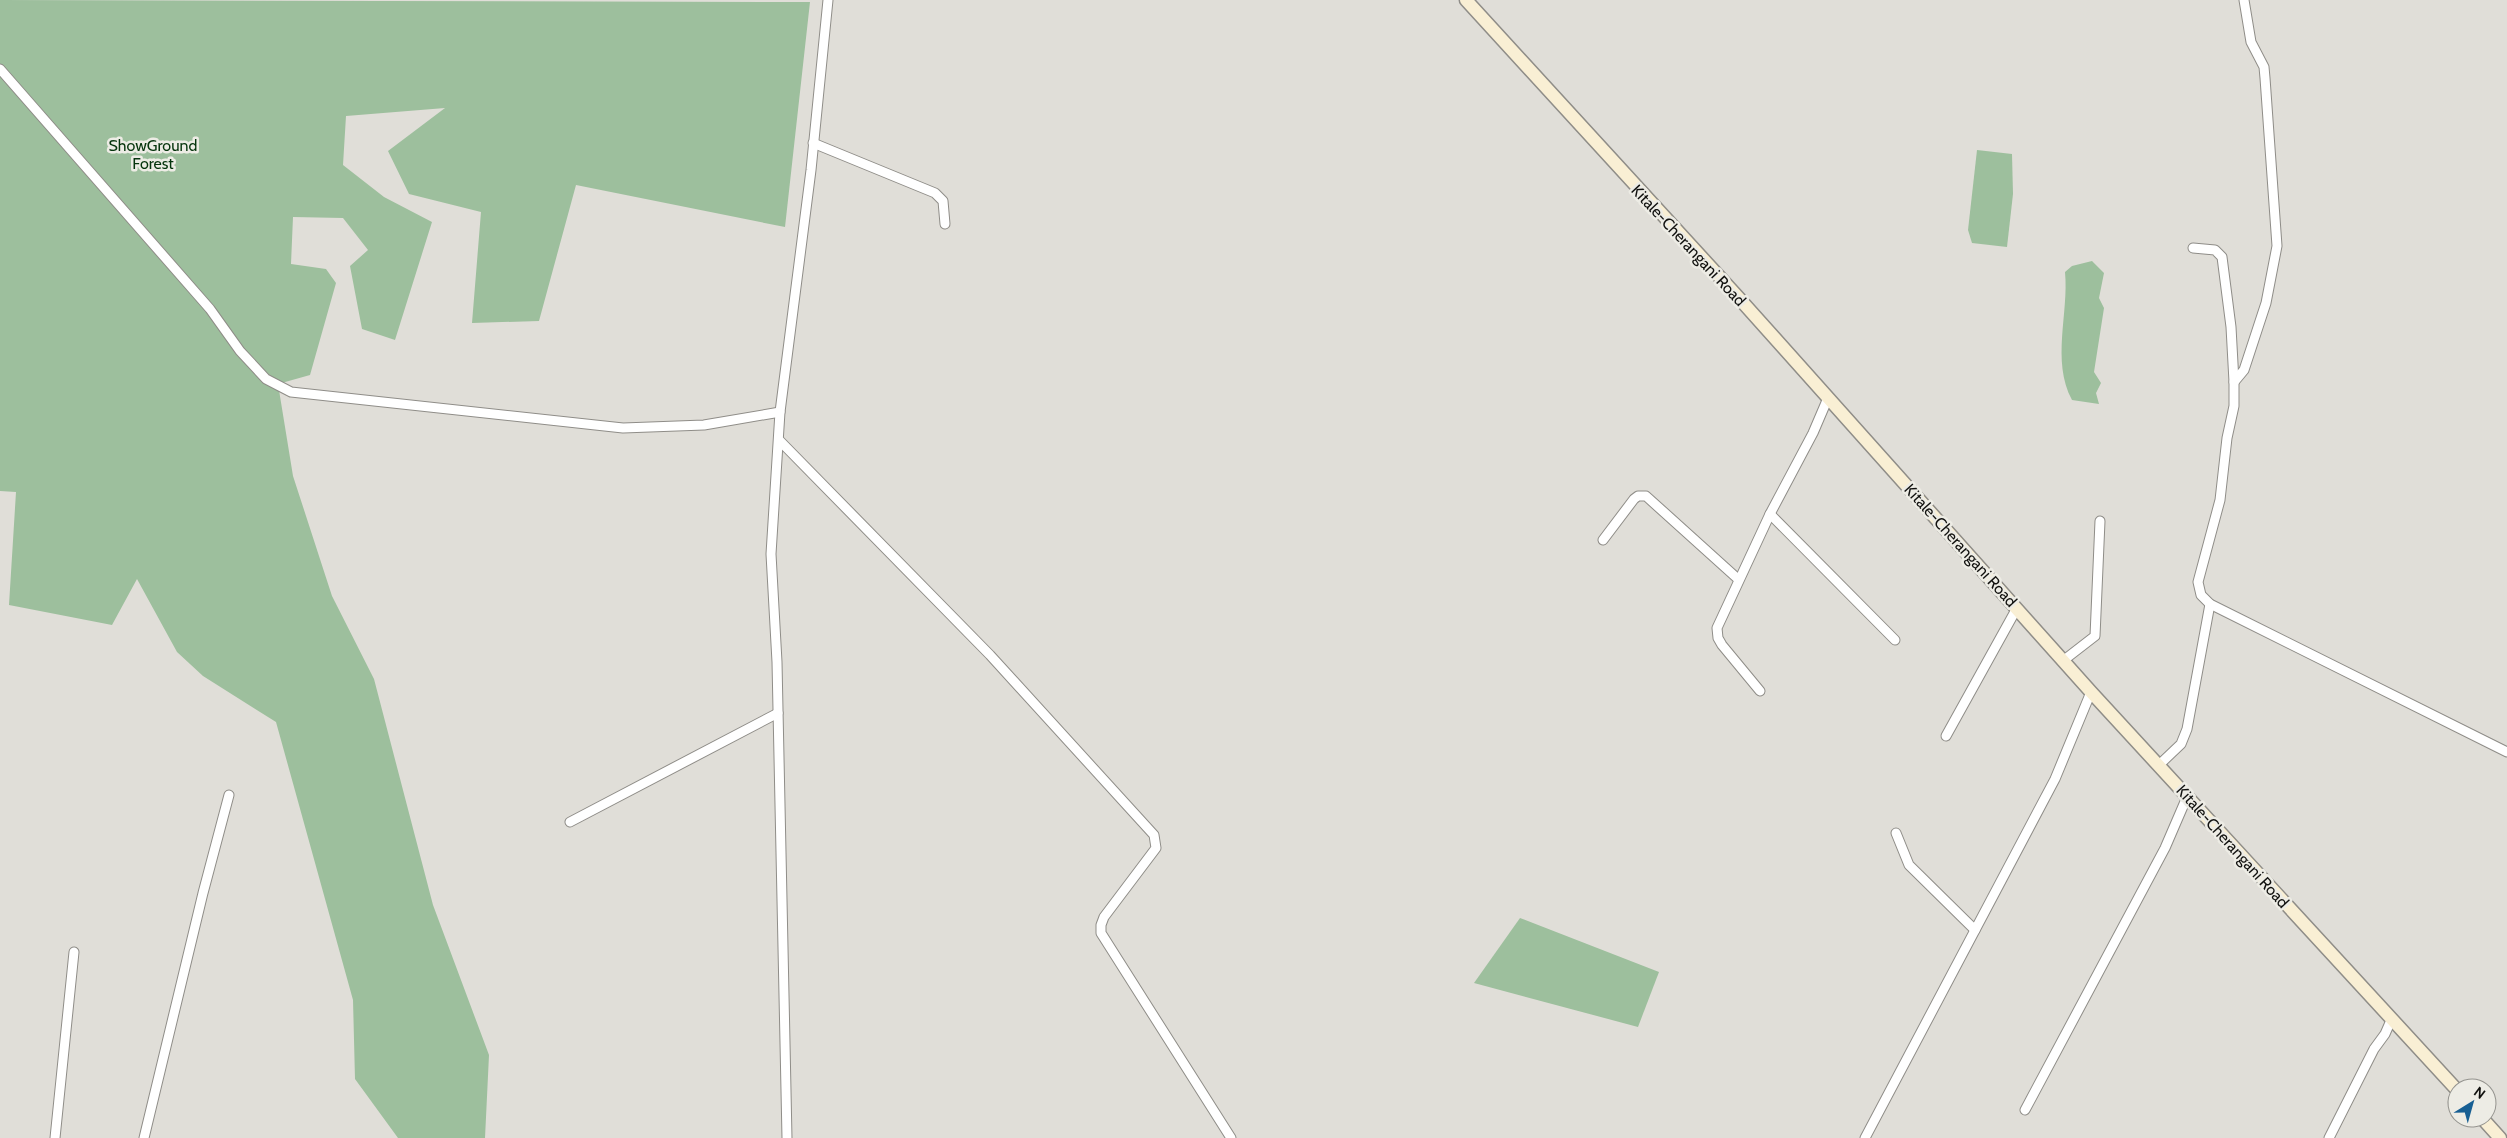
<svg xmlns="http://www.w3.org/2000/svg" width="2507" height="1138" font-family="Cabin,sans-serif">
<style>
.green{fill:#9dbf9d}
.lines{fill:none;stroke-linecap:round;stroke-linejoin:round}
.minor-casing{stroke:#8f8d88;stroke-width:11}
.secondary-casing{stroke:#8f8d88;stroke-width:15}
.minor{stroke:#fff;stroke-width:9}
.secondary{stroke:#f9efd4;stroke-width:12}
.labels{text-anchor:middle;stroke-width:5;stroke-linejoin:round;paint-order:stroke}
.park-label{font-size:16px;fill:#06350d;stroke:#edece5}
.street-label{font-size:16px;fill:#11110f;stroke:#edece5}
</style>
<rect width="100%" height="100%" fill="#e0ded8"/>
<g class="green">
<polygon points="0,0 810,2 785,227 576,185 539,321 472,323 481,212 409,194 388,151 445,108 346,116 343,165 384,197 432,222 395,340 362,329 350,266 368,250 343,218 293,217 291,264 326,269 336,283 310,375 278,384 293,476 332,596 374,679 433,905 489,1055 485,1138 398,1138 355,1079 353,1000 276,722 203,676 177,652 137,579 112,625 9,605 16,492 0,491"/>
<polygon points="1977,150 2012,154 2013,194 2007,247 1972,243 1968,230"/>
<path d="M 2092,261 L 2104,273 L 2099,298 L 2104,308 L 2094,372 L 2101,383 L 2096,393 L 2099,404 L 2072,400 C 2051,360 2069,314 2065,272 L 2072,266 Z"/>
<polygon points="1520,918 1659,972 1638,1027 1474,983"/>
</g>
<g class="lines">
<defs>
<g id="minor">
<polyline points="0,69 210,309 240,351 266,379 291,392 623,428 704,425 780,412"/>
<polyline points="813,143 935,193 943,201 945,224"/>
<polyline points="2193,248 2215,250 2222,257 2231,327 2234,382 2234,406 2227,438 2220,500 2198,582 2201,595 2210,604 2507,752"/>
<polyline points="2234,382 2244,370 2266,303 2277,246 2265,78 2264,67 2251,42 2244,0"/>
<polyline points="780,441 990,655 1154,835 1156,848 1104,917 1101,925 1101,933 1231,1138"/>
<polyline points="1770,514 1895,640"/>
<polyline points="1603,540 1634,499 1638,496 1646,496 1738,579"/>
<polyline points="2064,660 2095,636 2100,521"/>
<polyline points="1760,691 1722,645 1718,638 1717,628 1770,514 1813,433 1828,398"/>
<polyline points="1946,736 2017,608"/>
<polyline points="2160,764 2181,744 2187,729 2210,604"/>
<polyline points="570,822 778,713"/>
<polyline points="1896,833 1909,865 1975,930"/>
<polyline points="2025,1110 2165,848 2187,797"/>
<polyline points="55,1138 74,952"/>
<polyline points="144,1138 203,893 229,795"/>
<polyline points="787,1138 777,662 771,554 780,412 811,170 828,0"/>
<polyline points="1865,1138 2055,779 2091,692"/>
<polyline points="2329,1138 2374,1049 2385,1034 2392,1018"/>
</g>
<g id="secondary">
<polyline points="1466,0 1737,296 2091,692 2457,1090"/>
<polyline points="2482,1118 2500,1138"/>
</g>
</defs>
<use href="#minor" class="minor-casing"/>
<use href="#secondary" class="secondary-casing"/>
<use href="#minor" class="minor"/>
<use href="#secondary" class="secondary"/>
</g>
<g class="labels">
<g class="park-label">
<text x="153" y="151">ShowGround<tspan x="153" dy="18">Forest</tspan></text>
</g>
<g class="street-label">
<text transform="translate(1689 245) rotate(47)" y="6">Kitale-Cherangani Road</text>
<text transform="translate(1961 545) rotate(48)" y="6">Kitale-Cherangani Road</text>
<text transform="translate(2233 846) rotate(48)" y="6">Kitale-Cherangani Road</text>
</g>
</g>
<g transform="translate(2472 1103) rotate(37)"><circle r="24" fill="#edece5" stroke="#95948f"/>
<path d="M0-4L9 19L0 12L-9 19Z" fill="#175f93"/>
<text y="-8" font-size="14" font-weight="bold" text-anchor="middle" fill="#11110f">N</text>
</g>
</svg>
